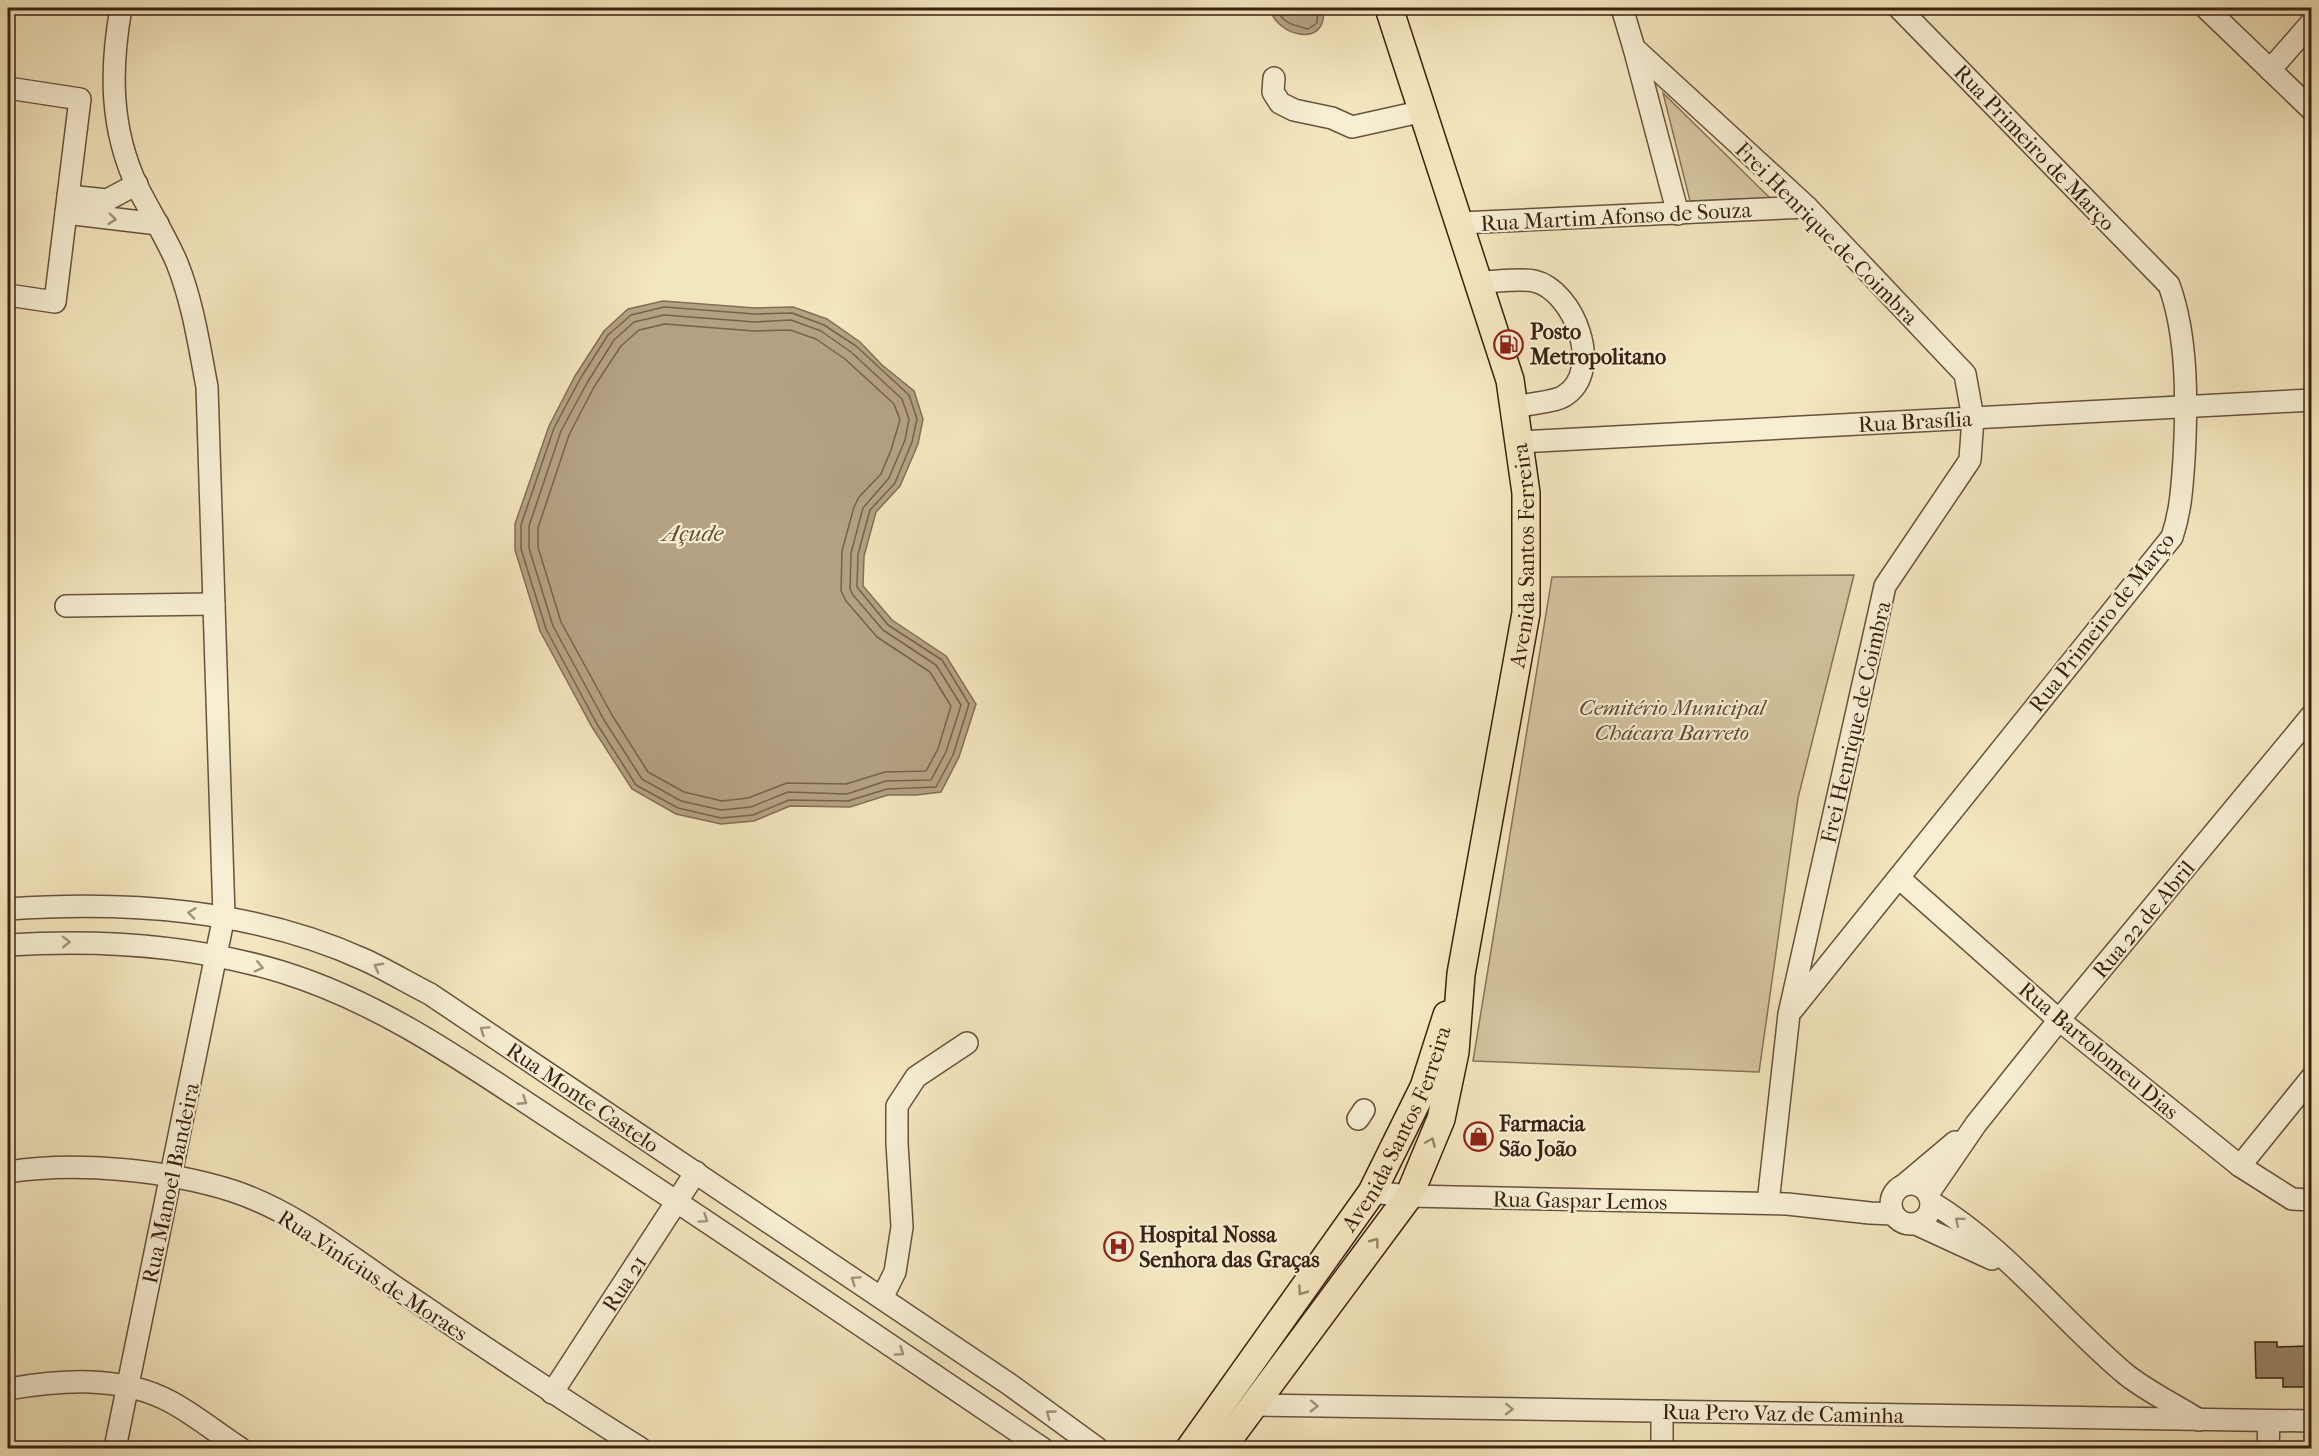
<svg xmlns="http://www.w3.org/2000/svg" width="2319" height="1456" font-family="'IM FELL French Canon',serif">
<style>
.green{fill:#d4c4a0;stroke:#877258;stroke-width:1.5}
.water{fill:#b4a283;stroke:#836e55;stroke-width:1.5}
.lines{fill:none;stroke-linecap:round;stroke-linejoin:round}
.shore{stroke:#77624a;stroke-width:1.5}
.building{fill:#9a876a;stroke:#3a2111;stroke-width:1.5}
.minor-casing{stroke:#68523c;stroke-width:24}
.major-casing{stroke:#3a2111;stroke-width:30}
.minor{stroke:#f7eed4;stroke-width:21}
.major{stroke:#f3e5bd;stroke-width:27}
.oneway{stroke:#a2927c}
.oneway2{stroke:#968367}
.labels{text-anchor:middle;stroke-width:4.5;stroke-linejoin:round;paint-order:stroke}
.street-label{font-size:22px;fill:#3a2111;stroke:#f7eed4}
.poi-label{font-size:22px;font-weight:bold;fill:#3a2111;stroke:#f7eed4;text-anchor:start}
.park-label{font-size:22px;font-style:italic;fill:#604a35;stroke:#f7eed4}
.water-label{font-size:24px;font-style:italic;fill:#654e39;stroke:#f7eed4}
</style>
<rect width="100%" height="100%" fill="#f3e5bd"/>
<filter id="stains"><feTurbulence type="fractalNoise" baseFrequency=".00333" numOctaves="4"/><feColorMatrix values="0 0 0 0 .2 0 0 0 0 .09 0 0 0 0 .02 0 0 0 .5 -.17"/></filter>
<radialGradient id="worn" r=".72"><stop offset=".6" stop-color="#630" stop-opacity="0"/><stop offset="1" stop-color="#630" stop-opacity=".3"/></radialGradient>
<g class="green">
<polygon points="1663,93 1770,198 1690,201"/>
<polygon points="1854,575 1798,798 1759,1072 1473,1061 1552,577"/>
<polygon points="1909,1442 1983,1444 1984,1448 1910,1448"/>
</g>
<g class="water">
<path d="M 1270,8 L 1323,8 C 1329,50 1275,36 1270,8 Z"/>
<polygon points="663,301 755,308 793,307 827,319 860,342 882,365 914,391 923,419 918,444 900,486 876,512 864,556 863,586 892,620 946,656 976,704 959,757 941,792 916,795 888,795 850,807 790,806 754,821 721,824 676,814 632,789 592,727 540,631 515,550 515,524 549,426 575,376 604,331 628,309"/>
</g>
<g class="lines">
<g class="shore">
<path d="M 1276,8 C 1282,23 1293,25 1308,29 L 1317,23 L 1318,8"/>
<polygon points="664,307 755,314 792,313 824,325 856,346 909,395 917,419 912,442 895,483 870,510 858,554 857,587 888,625 942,660 969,704 953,755 936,787 887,789 848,801 789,800 753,815 721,818 678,808 636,785 597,724 546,629 521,549 521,525 554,428 580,379 608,335 631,315"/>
<polygon points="664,315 755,322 791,320 821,331 851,352 902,399 909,419 905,440 889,478 863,508 851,553 850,589 853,595 883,630 936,665 961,705 946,752 931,780 886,781 847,794 788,792 751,807 721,810 681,801 642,779 604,720 553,626 529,548 529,526 561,431 587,383 614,340 634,322"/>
<polygon points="665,324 754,331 790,330 816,339 845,359 894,404 900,420 891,450 881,474 859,497 854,507 842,551 841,591 846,601 877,637 930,672 951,706 938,749 926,771 885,772 846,784 787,783 748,798 722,801 684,792 648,772 612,715 561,622 538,547 538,528 569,435 594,387 621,346 639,330"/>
</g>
</g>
<polygon class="building" points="2255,1342 2277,1342 2277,1347 2306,1346 2306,1387 2283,1387 2283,1378 2256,1378"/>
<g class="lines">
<defs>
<g id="minor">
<polyline points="1622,8 1634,48 1807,207 1965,374 1973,418 1970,460 1885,586 1789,1014 1768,1203"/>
<polyline points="2206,8 2312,110"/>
<polyline points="1634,48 1678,214"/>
<polyline points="2270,70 2312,22"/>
<polyline points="1274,78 1273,92 1280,103 1294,110 1332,118 1352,127 1424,111"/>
<polyline points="8,88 80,99 55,302 8,295"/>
<polyline points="68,196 107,200 137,184"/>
<polyline points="66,213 158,224"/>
<polyline points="1460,223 1807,207"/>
<path d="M 1479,282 C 1495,282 1519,278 1534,281 C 1574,290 1605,371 1564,396 C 1555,402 1527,404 1515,407"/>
<polyline points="1519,442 2312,400"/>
<polyline points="66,606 214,604"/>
<polyline points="1899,878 2059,1020 2240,1166 2292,1199 2312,1200"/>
<path d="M 8,909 C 129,901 253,909 365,960 C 387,970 408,983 430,994 L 1009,1384 L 1097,1448"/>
<path d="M 8,945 C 100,939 193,945 282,972 C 389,1005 478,1072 571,1132 C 729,1235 885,1342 1042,1448"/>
<path d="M 1793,1009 L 2172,537 C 2181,510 2182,487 2184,459 C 2187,404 2188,337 2169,285 L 1899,8"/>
<polyline points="1358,1119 1364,1110"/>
<polyline points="2240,1166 2312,1077"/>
<path d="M 8,1172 C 76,1161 167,1170 233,1191 C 294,1211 348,1255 401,1291 C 480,1344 559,1398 640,1448"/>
<circle cx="1911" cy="1204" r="20"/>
<polyline points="1904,1185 1955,1142"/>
<polyline points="1372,1192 1409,1196 1787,1204 1870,1213 1893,1214"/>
<polyline points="1928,1194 1976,1124 2059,1020 2312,715"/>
<path d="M 1931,1202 C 2004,1246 2058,1316 2122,1371 C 2142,1389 2176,1405 2199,1420"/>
<polyline points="1916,1224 1992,1259"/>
<polyline points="882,1298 895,1272 902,1227 897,1143 897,1106 916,1077 967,1043"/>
<path d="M 8,1389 C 61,1380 121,1375 171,1402 C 195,1415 217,1433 240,1448"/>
<polyline points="552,1393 696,1172"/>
<polyline points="1255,1405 2312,1421"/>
<path d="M 115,1448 L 224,916 L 207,387 C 199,345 193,303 177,263 C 166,237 150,212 137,186 C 110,128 110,70 121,8"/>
<polyline points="1662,1448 1662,1411"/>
<polyline points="2268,1448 2269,1421"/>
</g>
<g id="major">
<path id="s1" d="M 1190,1448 L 1372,1192 L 1424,1087 L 1447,1015"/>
<path id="s2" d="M 1222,1448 L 1409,1196 L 1441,1119 L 1455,1052 L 1461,974 L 1526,613 L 1526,493 L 1510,380 L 1389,8"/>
</g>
</defs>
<use href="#minor" class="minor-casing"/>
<use href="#major" class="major-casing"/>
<use href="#minor" class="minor"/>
<use href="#major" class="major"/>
</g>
<defs><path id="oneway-chevron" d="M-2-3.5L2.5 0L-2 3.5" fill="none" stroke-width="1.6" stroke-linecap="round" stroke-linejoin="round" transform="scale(1.5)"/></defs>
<g class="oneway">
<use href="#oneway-chevron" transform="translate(112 219) rotate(6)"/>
<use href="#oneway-chevron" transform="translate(192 913) rotate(-173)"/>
<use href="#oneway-chevron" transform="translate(66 942) rotate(-1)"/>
<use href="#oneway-chevron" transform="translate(259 967) rotate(13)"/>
<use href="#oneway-chevron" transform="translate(378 967) rotate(-152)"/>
<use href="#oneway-chevron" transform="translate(484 1030) rotate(-146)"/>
<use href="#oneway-chevron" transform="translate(523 1101) rotate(33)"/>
<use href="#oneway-chevron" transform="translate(704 1219) rotate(34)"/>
<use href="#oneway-chevron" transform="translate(1959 1221) rotate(-140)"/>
<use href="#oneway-chevron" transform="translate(855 1280) rotate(-146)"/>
<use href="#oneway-chevron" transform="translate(900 1352) rotate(34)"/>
<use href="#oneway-chevron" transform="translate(1314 1406) rotate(1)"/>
<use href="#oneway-chevron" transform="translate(1509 1409) rotate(1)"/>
<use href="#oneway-chevron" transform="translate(1050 1414) rotate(-144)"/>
</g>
<g class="oneway2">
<use href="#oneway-chevron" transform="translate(1431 1142) rotate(-67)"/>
<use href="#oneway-chevron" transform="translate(1375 1242) rotate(-53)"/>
<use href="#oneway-chevron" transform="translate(1302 1291) rotate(125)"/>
</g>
<defs>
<symbol id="fuel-ring" viewBox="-11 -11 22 22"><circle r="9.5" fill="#f7eed4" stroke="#8f2418" stroke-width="1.5"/><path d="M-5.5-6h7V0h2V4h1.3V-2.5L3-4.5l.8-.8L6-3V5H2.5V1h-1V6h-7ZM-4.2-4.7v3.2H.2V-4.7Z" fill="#8f2418"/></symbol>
<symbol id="shop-ring" viewBox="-11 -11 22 22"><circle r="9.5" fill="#f7eed4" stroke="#8f2418" stroke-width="1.5"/><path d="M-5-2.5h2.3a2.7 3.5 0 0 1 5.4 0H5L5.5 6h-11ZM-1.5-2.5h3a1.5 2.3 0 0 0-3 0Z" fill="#8f2418"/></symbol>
<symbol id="hospital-ring" viewBox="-11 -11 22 22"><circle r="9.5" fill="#f7eed4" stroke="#8f2418" stroke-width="1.5"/><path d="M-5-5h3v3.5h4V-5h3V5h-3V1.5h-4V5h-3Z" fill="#8f2418"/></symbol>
</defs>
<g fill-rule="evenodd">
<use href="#fuel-ring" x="1492" y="328" width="33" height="33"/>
<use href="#shop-ring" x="1462" y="1120" width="33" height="33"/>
<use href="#hospital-ring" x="1102" y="1230" width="33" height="33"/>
</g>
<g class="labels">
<g class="street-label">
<text transform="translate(2035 147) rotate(46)" y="8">Rua Primeiro de Março</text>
<text transform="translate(1616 216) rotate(-3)" y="8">Rua Martim Afonso de Souza</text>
<text transform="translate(1827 233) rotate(45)" y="8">Frei Henrique de Coimbra</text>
<text transform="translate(1915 421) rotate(-3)" y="8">Rua Brasília</text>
<text dy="8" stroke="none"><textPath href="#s2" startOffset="968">Avenida Santos Ferreira</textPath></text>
<text transform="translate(2101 622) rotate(-52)" y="8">Rua Primeiro de Março</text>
<text transform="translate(1855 722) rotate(-77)" y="8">Frei Henrique de Coimbra</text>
<text transform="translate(2143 919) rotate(-50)" y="8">Rua 22 de Abril</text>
<text transform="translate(2099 1050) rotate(40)" y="8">Rua Bartolomeu Dias</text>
<text transform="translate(583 1097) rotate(34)" y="8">Rua Monte Castelo</text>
<text dy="8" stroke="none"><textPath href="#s1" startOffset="382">Avenida Santos Ferreira</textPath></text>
<text transform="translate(170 1183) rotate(-78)" y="8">Rua Manoel Bandeira</text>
<text transform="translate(1580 1200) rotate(1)" y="8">Rua Gaspar Lemos</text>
<text transform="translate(373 1275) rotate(33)" y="8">Rua Vinícius de Moraes</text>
<text transform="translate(624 1283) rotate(-57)" y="8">Rua 21</text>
<text transform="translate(1783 1413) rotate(1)" y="8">Rua Pero Vaz de Caminha</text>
</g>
<g class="poi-label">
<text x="1530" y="339">Posto<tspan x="1530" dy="25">Metropolitano</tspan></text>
<text x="1499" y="1131">Farmacia<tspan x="1499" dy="25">São João</tspan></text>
<text x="1139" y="1242">Hospital Nossa<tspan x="1139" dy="25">Senhora das Graças</tspan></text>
</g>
<g class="park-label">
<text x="1672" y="715">Cemitério Municipal<tspan x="1672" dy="25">Chácara Barreto</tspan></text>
</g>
<g class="water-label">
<text x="693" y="541">Açude</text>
</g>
</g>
<rect width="2319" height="1456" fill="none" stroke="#f3e5bd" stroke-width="30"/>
<rect x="9" y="9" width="2301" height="1438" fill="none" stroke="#3a2111" stroke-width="3"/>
<rect x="15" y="15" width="2289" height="1426" fill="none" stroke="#3a2111" stroke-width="1.5"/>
<rect width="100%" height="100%" filter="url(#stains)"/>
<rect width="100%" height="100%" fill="url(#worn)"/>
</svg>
